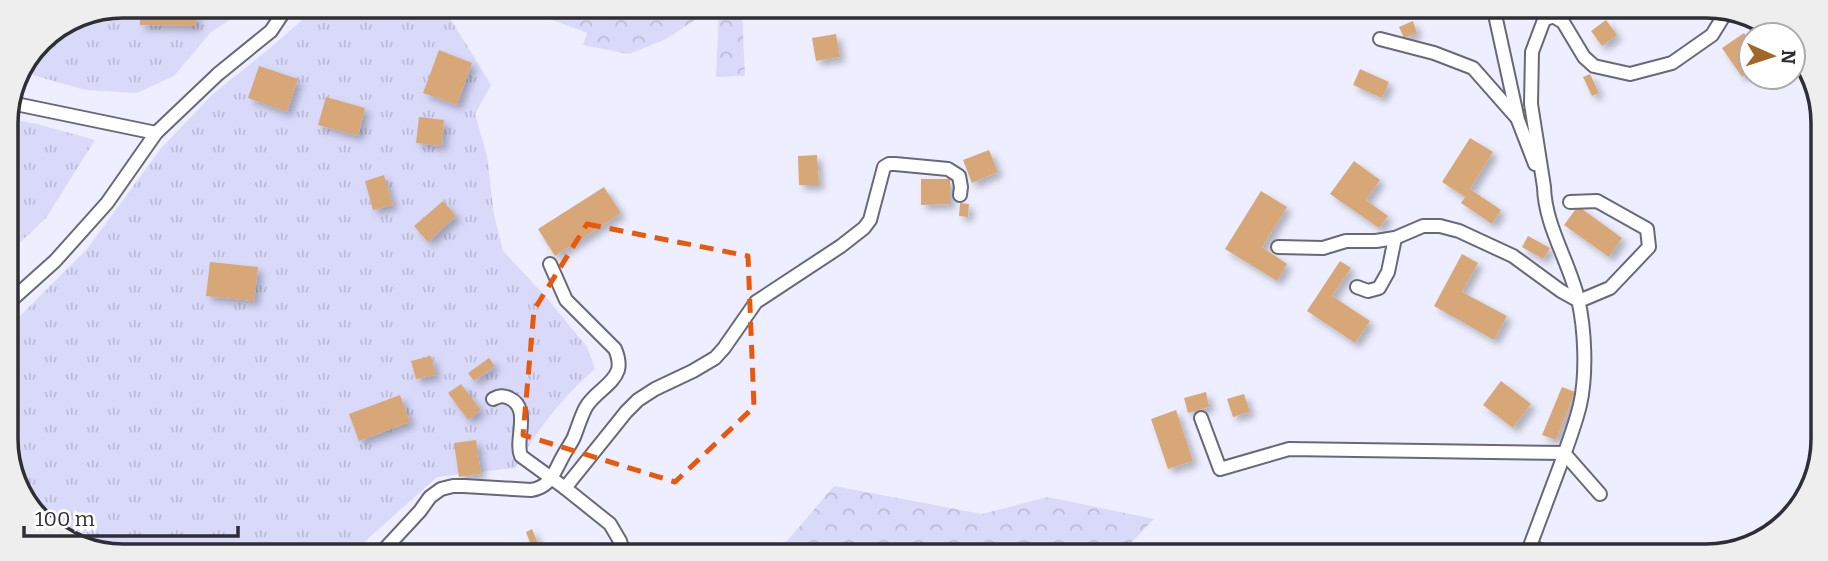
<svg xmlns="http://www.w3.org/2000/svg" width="1828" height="561" font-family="Bitter,serif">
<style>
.grass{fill:url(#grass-tufts)}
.forest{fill:url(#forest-crowns)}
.building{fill:#d8a777;filter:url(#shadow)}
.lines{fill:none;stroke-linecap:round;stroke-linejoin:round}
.minor-casing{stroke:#686977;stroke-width:16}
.minor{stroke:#fff;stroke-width:12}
.marked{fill:none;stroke:#e8590c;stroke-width:5;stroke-dasharray:14 9;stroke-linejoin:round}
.rim{fill:none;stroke:#2e2e34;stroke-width:3.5}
</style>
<defs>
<pattern id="grass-tufts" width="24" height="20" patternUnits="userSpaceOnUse" patternTransform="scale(1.75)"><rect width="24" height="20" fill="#d9dafa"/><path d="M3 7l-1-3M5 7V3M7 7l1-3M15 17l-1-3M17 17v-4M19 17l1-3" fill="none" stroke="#bbbbd7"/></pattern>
<pattern id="forest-crowns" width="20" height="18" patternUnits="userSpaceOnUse" patternTransform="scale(1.75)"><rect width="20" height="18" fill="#d9dafa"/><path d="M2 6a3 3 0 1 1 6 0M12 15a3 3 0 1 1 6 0" fill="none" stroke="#bbbbd7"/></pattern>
<filter id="shadow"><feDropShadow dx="5" dy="5" stdDeviation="3.5" flood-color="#0004"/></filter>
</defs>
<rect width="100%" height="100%" fill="#edeeff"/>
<g class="grass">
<path d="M 304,13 L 447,13 L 491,85 L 475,114 L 487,156 L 494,215 L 503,251 L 546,297 L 587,347 L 595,369 C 561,398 538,430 515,468 L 437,477 L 353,552 L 92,552 L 35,516 L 7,461 L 7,329 L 87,249 L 162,147 L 213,94 L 269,49 L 301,21 Z"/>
<polygon points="78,14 239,14 211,32 174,76 137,93 86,90 25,73 40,39"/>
<polygon points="5,118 37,124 95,140 46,218 6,256"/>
</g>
<g class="forest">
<polygon points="707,12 666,39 629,54 583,45 587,33 534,13"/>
<polygon points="719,12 742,12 745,76 716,77"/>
<polygon points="834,486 982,514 1048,497 1154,519 1120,554 777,553"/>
</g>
<g class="building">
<polygon points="140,14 196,14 196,26 140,25"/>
<polygon points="1606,20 1617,35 1602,46 1591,31"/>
<polygon points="1413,21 1417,33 1404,38 1399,27"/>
<polygon points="1744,33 1751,43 1751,71 1742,77 1722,48"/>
<polygon points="836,34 840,57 816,61 812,38"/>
<polygon points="439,50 472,63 457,105 423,93"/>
<polygon points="259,66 298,79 287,112 248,98"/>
<polygon points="1360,69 1389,82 1382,98 1353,85"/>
<polygon points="1590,74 1599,93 1592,96 1583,77"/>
<polygon points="326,97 365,108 358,136 318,125"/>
<polygon points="419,117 444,120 442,146 416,143"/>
<polygon points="1470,138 1493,152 1470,189 1501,210 1492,224 1461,203 1465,197 1442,182"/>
<polygon points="989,150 998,172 972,183 963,160"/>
<polygon points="817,155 819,185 799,185 798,156"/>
<polygon points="1354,161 1380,180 1366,200 1388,216 1379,228 1330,194"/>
<polygon points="384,175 393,205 373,210 365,181"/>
<polygon points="921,179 950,179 950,204 921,205"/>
<polygon points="604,187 621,213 555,256 538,229"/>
<polygon points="1261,191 1287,207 1262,247 1287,264 1277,281 1225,249"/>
<polygon points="443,201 456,216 428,242 414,226"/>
<polygon points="960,203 969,204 968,217 959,216"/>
<polygon points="1578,206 1622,238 1609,257 1564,225"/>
<polygon points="1528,236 1550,248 1543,259 1522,247"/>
<polygon points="1462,254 1478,263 1462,292 1507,316 1494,340 1434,306"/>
<polygon points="1340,261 1351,268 1332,296 1370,321 1355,343 1307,311"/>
<polygon points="210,262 258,267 254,301 206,296"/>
<polygon points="431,356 436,375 416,379 411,361"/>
<polygon points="489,358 495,366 474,381 468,373"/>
<polygon points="1501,381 1531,404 1513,428 1483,405"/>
<polygon points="461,384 481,410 468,420 448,393"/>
<polygon points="1562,387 1575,392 1556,440 1542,435"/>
<polygon points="1206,392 1209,407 1188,413 1184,398"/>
<polygon points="1244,394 1250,412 1233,417 1227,399"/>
<polygon points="400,395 410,422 359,441 349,414"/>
<polygon points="1176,410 1193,461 1168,469 1151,419"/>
<polygon points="476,440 481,474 459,477 454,443"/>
<polygon points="532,529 542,553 534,553 526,532"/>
</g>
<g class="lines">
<defs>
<g id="minor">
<polyline points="1494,10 1518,120 1535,164"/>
<polyline points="1380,39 1434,53 1473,68 1517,118"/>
<polyline points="11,103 156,133"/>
<polyline points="1570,202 1597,201 1647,229 1649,247 1610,288 1579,301"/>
<polyline points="1278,247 1323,248 1346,241 1376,241 1395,238 1423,226 1440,226 1459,231 1513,256 1561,291 1579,301"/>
<polyline points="1357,287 1368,291 1379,288 1388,272 1395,238"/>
<polyline points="7,304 55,261 107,203 156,133 218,74 271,31 283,13"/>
<path d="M 493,399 C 499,396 503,395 509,398 C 532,408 514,440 521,456 L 565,488 L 610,524 L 620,541 L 624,553"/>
<polyline points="1201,418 1220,469 1289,449 1564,453 1600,494"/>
<polyline points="565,488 626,412 638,400 655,389 693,371 715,358 724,348 756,302 841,246 864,228 870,220 884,167 889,164 895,164 948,169 959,176 961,187 960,195"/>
<polyline points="1530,546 1553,555"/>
<path d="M 382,552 L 420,511 L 430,497 L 441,489 L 453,486 L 464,486 L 531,490 C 551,487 554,472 563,456 C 566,450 571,444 574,437 C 578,427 581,416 586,407 C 595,392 613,385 618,370 C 620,362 618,356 615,349 L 566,300 L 550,264"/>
<path d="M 1525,555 L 1530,546 C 1540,519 1550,492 1560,466 C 1567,446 1575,426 1580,405 C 1587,374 1585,329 1578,299 C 1569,261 1545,226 1544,187 L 1531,104 L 1532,52 L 1544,20 L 1553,16 L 1563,22 L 1584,57 L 1594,66 L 1630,74 L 1672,63 L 1712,35 L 1728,9"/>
</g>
</defs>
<use href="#minor" class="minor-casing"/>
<use href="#minor" class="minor"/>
</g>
<path class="marked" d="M 587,224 L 748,256 L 754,407 L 675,482 L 523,435 L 534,310 Z"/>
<path d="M0 0H1828V561H0ZM123 18H1706A105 105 0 0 1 1811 123V439A105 105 0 0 1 1706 544H123A105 105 0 0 1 18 439V123A105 105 0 0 1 123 18Z" fill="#eeeeef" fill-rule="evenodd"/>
<path class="rim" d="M123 18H1706A105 105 0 0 1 1811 123V439A105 105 0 0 1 1706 544H123A105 105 0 0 1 18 439V123A105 105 0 0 1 123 18Z"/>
<g transform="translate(1772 56) rotate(93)"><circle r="33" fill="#ffffff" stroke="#ababae" stroke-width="2"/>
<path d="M0-5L12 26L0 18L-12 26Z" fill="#a16726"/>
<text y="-10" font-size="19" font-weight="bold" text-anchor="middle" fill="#2e2e34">N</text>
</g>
<path d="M24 526v10h214v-10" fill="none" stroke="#2e2e34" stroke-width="3.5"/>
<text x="35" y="526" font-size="21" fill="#2e2e34" stroke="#ffffff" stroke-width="5" paint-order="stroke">100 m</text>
</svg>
